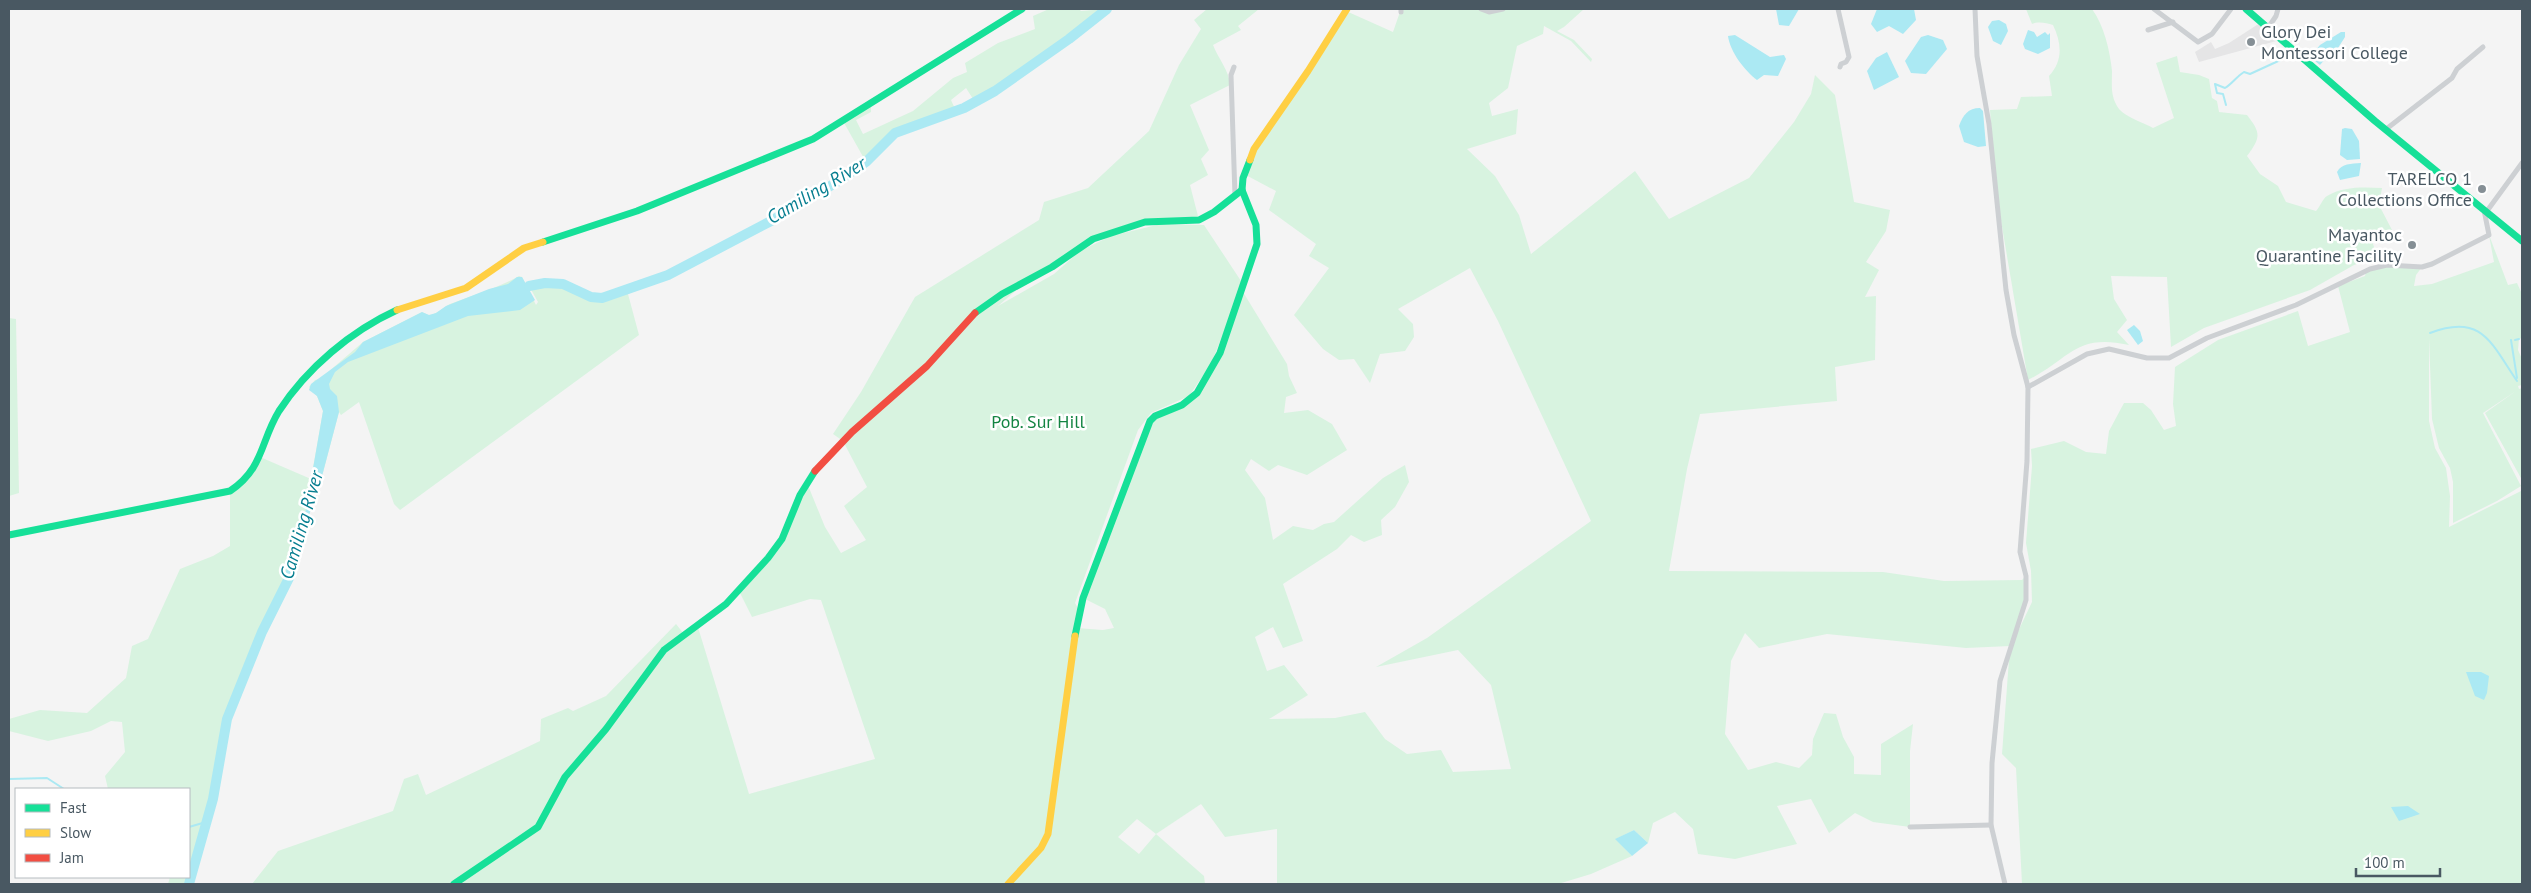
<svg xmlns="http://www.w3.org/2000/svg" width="2531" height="893" font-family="'PT Sans',sans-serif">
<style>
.education{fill:#e5e5e6}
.green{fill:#d8f3e0;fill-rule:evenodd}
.water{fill:#abe9f3}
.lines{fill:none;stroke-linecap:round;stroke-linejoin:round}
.stream{stroke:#abe9f3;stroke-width:2}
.river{stroke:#abe9f3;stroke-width:10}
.street{stroke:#cdd0d3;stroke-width:5}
.fast{stroke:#16e098;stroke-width:7}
.slow{stroke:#ffcf43;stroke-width:7}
.jam{stroke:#f24e42;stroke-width:7}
.poi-dot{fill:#858f95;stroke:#fff;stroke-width:2}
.labels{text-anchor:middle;stroke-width:5;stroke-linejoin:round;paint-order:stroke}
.poi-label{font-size:18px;fill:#495862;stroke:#fff;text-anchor:end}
.park-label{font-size:18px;fill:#138442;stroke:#fff}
.water-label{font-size:19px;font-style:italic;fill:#077e90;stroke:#fff}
</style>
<rect width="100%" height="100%" fill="#f4f4f4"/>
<polygon class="education" points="2260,23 2280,40 2199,62 2195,52 2211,42 2215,49 2229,43"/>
<g class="green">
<path d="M 1049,9 L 1079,9 L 1081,11 L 1107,9 C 1065,42 1022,75 975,102 L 966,88 L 951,100 L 956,111 L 895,133 L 866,162 L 843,121 L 871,104 L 871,112 L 856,120 L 863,134 L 913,111 L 953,78 L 967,72 L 965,63 L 998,43 L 1035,29 L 1033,16 Z"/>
<path d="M 1207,9 L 1259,9 L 1238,26 L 1241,30 L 1213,45 C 1219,60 1229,70 1230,85 L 1190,105 L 1209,150 L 1201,159 L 1208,175 L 1190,185 L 1199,220 L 1162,220 L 1110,232 L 1027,281 L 998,306 L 1054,274 L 1080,251 L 1111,236 L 1161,224 L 1204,225 L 1243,284 L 1211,364 L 1189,396 L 1151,413 L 1138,430 L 1075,603 L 1080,612 L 1077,628 L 1103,630 L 1114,628 L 1105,609 L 1083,598 L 1151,420 L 1182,405 L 1208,377 L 1243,292 L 1287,364 L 1289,376 L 1297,393 L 1286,397 L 1284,413 L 1308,410 L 1332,424 L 1347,450 L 1307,475 L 1278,465 L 1269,471 L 1251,459 L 1245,470 L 1265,498 L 1273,540 L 1293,526 L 1313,530 L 1324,524 L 1334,522 L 1383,478 L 1405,465 L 1409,482 L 1395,507 L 1381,520 L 1382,535 L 1364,542 L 1351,535 L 1337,549 L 1283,584 L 1303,641 L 1283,648 L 1273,627 L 1255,637 L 1267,671 L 1284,665 L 1308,695 L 1269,719 L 1335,718 L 1365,712 L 1385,739 L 1407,754 L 1441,750 L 1453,772 L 1511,769 L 1491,685 L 1458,650 L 1376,667 L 1427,638 L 1591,521 L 1498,321 L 1470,268 L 1398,309 L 1413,324 L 1414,337 L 1405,351 L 1380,354 L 1370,383 L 1354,359 L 1339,360 L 1323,349 L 1294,315 L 1329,268 L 1309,256 L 1316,244 L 1269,210 L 1276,191 L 1244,174 L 1248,164 L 1346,11 L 1393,32 L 1401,9 L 1584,9 L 1564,27 L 1557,31 L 1574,40 L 1592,59 L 1591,62 L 1571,41 L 1544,26 L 1543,34 L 1517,46 L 1508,88 L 1489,103 L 1492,116 L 1518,109 L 1516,134 L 1467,149 L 1495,176 L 1519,215 L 1531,254 L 1635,171 L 1669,219 L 1749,178 L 1794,122 L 1811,94 L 1815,75 L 1835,95 L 1854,202 L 1890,210 L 1886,231 L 1866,262 L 1879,270 L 1865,297 L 1876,296 L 1875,360 L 1835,367 L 1837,401 L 1700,414 L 1687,469 L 1669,571 L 1883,572 L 1944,581 L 2022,580 L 2026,576 L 2026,600 L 2013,642 L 2032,602 L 2031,571 L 2026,543 L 2032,466 L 2031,449 L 2064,441 L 2086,452 L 2106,454 L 2109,431 L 2124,403 L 2143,403 L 2151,410 L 2164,430 L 2176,426 L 2173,404 L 2175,367 L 2218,340 L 2298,311 L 2308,346 L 2350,332 L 2338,286 L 2365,276 L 2366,271 L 2384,265 L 2422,267 L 2416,275 L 2414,286 L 2432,284 L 2494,262 L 2489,235 L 2508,285 L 2517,283 L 2522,294 L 2522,338 L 2519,339 L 2518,350 L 2522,359 L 2522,385 L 2518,386 L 2519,389 L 2522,388 L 2522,480 L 2485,413 L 2516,391 L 2483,413 L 2521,486 L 2497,501 L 2453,523 L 2453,482 L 2450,468 L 2439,448 L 2432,419 L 2429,338 L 2429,421 L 2435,448 L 2446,468 L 2450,496 L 2449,527 L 2521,491 L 2522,493 L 2522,884 L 2022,884 L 2016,768 L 2002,754 L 2010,646 L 1966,648 L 1827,634 L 1759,648 L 1745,633 L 1731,661 L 1725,734 L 1748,770 L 1776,762 L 1799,768 L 1812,755 L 1813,739 L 1824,713 L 1836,714 L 1843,737 L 1854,757 L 1854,774 L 1881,775 L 1881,744 L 1913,724 L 1910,751 L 1910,827 L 1873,822 L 1855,813 L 1829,833 L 1811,799 L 1777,806 L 1797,844 L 1735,859 L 1698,854 L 1693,829 L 1675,812 L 1653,823 L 1648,843 L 1634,830 L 1616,839 L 1632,856 L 1591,874 L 1558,884 L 1277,884 L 1277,829 L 1225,837 L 1201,804 L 1156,834 L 1204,876 L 1205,884 L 252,884 L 278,851 L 393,811 L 404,779 L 418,774 L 426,795 L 540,741 L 541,719 L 568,708 L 573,711 L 606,696 L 676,624 L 684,634 L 697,624 L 749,794 L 875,759 L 821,600 L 810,599 L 752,617 L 739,591 L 772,553 L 807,483 L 825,527 L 841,553 L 866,540 L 844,506 L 867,487 L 843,441 L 833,434 L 861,392 L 915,297 L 1039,220 L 1044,202 L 1088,188 L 1149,131 L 1179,65 L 1201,29 L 1194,20 ZM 1137,819 L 1156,834 L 1139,854 L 1118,837 Z"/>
<path d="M 2026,9 L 2092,9 C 2104,25 2110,51 2112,71 C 2112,86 2110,96 2119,109 C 2126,117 2144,123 2153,128 L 2174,118 L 2156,63 L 2177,56 L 2180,72 L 2199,75 L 2209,79 L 2212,98 L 2217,101 L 2219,112 L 2247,115 C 2261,133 2261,137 2247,156 L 2260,174 L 2278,186 L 2286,202 L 2316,211 C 2320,207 2323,198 2327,196 C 2343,186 2364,187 2382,188 L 2379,205 L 2392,230 L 2369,232 L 2377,256 L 2354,265 L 2310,290 L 2204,328 L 2171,347 L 2167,277 L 2111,276 L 2114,299 L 2127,320 L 2117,332 L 2129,345 C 2075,333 2070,359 2028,380 L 1997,197 L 1990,110 L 2017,109 L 2021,97 L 2052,96 L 2049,76 C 2063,61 2062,44 2053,25 C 2046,23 2039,21 2032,24 Z"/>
<path d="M 668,275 L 628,294 L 639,335 L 400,510 L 394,504 L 359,402 L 341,415 L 339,412 L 317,495 L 302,532 L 290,576 L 262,632 L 227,722 L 213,799 L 187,884 L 168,884 L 170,877 L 189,877 L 189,789 L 108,789 L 105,776 L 125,752 L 122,722 L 111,721 L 91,731 L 48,741 L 9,731 L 9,719 L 40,710 L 87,713 L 126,678 L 132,646 L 148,639 L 180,569 L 213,556 L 230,546 L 230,491 L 239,486 L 260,457 L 311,479 L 323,411 L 317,396 L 309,387 L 315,380 L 320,379 L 363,342 L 422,312 C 422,312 428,315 429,315 C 436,315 444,307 450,304 C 473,295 498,288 519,276 L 522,277 L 536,305 L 538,302 L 529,286 L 543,283 L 563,284 L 591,297 L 602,298 Z"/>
<polygon points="9,318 16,319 19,493 9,496"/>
</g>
<g class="water">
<polygon points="1776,9 1799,9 1789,26 1779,25"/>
<polygon points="1877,9 1914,9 1916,20 1903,34 1889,26 1877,32 1871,24"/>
<polygon points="1999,20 2006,24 2008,31 2001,45 1993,41 1988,27 1992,21"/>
<polygon points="2028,30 2034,32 2037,37 2045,32 2048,35 2050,33 2050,48 2038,54 2025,49 2023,44"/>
<polygon points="2341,32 2345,32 2345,37 2338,48 2333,50 2320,65 2310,57 2320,45"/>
<path d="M 1735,35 L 1770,57 L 1784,55 L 1786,59 L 1778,76 L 1764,75 L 1757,80 C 1745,71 1730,52 1728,36 Z"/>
<polygon points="1928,35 1943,40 1947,49 1926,74 1911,73 1905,61 1921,37"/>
<polygon points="1887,52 1899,77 1874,90 1867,71 1876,58"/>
<path d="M 1980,108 L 1983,111 L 1986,146 L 1978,147 L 1964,142 L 1959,126 C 1963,115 1968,108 1980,108 Z"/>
<polygon points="2345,128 2352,129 2359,141 2360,159 2347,160 2340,155 2342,129"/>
<path d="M 2361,163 L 2359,176 L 2340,180 L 2337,172 C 2342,163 2351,164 2361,163 Z"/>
<polygon points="517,277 522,277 535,300 520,310 468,316 348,362 335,372 329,384 330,389 337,396 339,412 317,495 302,532 323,411 317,396 309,390 311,384 355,352 363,342 422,312 429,315 436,313 446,306 489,289 508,284"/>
<polygon points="2134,325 2140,331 2143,341 2138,345 2127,330"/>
<polygon points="2466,672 2481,672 2489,676 2487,693 2484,700 2475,696"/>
<polygon points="2408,806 2420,814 2399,821 2391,807"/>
<polygon points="1634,830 1648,843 1632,856 1615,839"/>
</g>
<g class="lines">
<g class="stream">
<path d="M 2226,105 L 2223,94 L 2217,93 L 2215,84 L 2225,88 C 2233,83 2236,77 2244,72 L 2250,74 L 2287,57 L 2298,57"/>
<path d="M 2430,333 C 2482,313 2491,343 2517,381"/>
<polyline points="2511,340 2517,378"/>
<polyline points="2515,340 2519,339"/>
<polyline points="9,779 47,778 64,789"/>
<polyline points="189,827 206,822"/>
</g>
<g class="river">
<polyline points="529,286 545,283 563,284 591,297 602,298 668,275 771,221 837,182 866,162 895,133 964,108 995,91 1069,39 1107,9"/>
<polyline points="189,884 213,799 227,719 262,632 290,576 305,520"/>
</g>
<g class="street">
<polyline points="1481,9 1489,12 1503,9"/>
<polyline points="1838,9 1849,57 1846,62 1841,64 1840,67"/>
<polyline points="1975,9 1977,56 1989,124 2006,290 2014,335 2028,387 2027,461 2020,552 2026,576 2026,600 2000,681 1992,763 1991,825 2005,884"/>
<polyline points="2154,9 2198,42 2212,34 2231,9"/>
<polyline points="1401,12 1401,9"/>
<polyline points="2268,28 2276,16 2278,9"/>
<polyline points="2148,30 2173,22"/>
<polyline points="1234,67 1231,75 1235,196"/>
<polyline points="2385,130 2452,78 2457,69 2483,47"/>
<polyline points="2487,211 2522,163"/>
<polyline points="2028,387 2087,354 2109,349 2147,358 2169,358 2207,338 2296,305 2370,269 2387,265 2422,267 2432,264 2489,235 2484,210"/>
<polyline points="1910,827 1991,825"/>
</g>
<g class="fast">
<polyline points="2246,9 2375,121 2522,241"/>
<polyline points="543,242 637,211 813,139 1022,9"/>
<polyline points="975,313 1002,294 1052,267 1093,239 1145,222 1199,220 1214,212 1242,190"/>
<path d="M 9,535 L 230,491 C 264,468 260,442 279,411 C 307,368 351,331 397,310"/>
<polyline points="1075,636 1083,598 1150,421 1155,416 1182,405 1197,393 1220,353 1257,244 1256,225 1242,190 1243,178 1250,160"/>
<polyline points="454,884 538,827 565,777 606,729 664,650 726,604 768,558 782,539 800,495 815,471"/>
</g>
<g class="slow">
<polyline points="1250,160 1254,149 1308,71 1347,9"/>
<polyline points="397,310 466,288 524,248 543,242"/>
<polyline points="1008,884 1041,848 1048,834 1075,636"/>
</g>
<polyline class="jam" points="815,471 852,432 927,366 975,313"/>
</g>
<g class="poi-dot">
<circle cx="2251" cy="42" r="5"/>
<circle cx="2482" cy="189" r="5"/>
<circle cx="2412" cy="245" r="5"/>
</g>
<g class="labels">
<g class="poi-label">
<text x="2261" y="38" text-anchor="start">Glory Dei<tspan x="2261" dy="21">Montessori College</tspan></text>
<text x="2472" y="185">TARELCO 1<tspan x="2472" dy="21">Collections Office</tspan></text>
<text x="2402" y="241">Mayantoc<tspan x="2402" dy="21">Quarantine Facility</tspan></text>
</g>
<g class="park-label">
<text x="1038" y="428">Pob. Sur Hill</text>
</g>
<g class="water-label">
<text transform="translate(816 190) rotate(-31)" y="7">Camiling River</text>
<text transform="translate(301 525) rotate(-74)" y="7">Camiling River</text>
</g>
</g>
<rect width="2531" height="893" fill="none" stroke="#495862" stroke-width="20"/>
<rect x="15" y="788" width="175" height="90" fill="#ffffff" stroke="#b6bcc0"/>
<rect x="25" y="804" width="25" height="8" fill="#16e098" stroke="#b6bcc0"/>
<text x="60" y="813" font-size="15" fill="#495862">Fast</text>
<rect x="25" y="829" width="25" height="8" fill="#ffcf43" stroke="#b6bcc0"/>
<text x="60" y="838" font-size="15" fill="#495862">Slow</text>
<rect x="25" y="854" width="25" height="8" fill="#f24e42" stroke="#b6bcc0"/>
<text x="60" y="863" font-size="15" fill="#495862">Jam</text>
<path d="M2356 868v8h84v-8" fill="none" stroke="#495862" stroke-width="2.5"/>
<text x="2364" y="868" font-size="15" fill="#495862" stroke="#ffffff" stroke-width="4" paint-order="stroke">100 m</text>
</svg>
